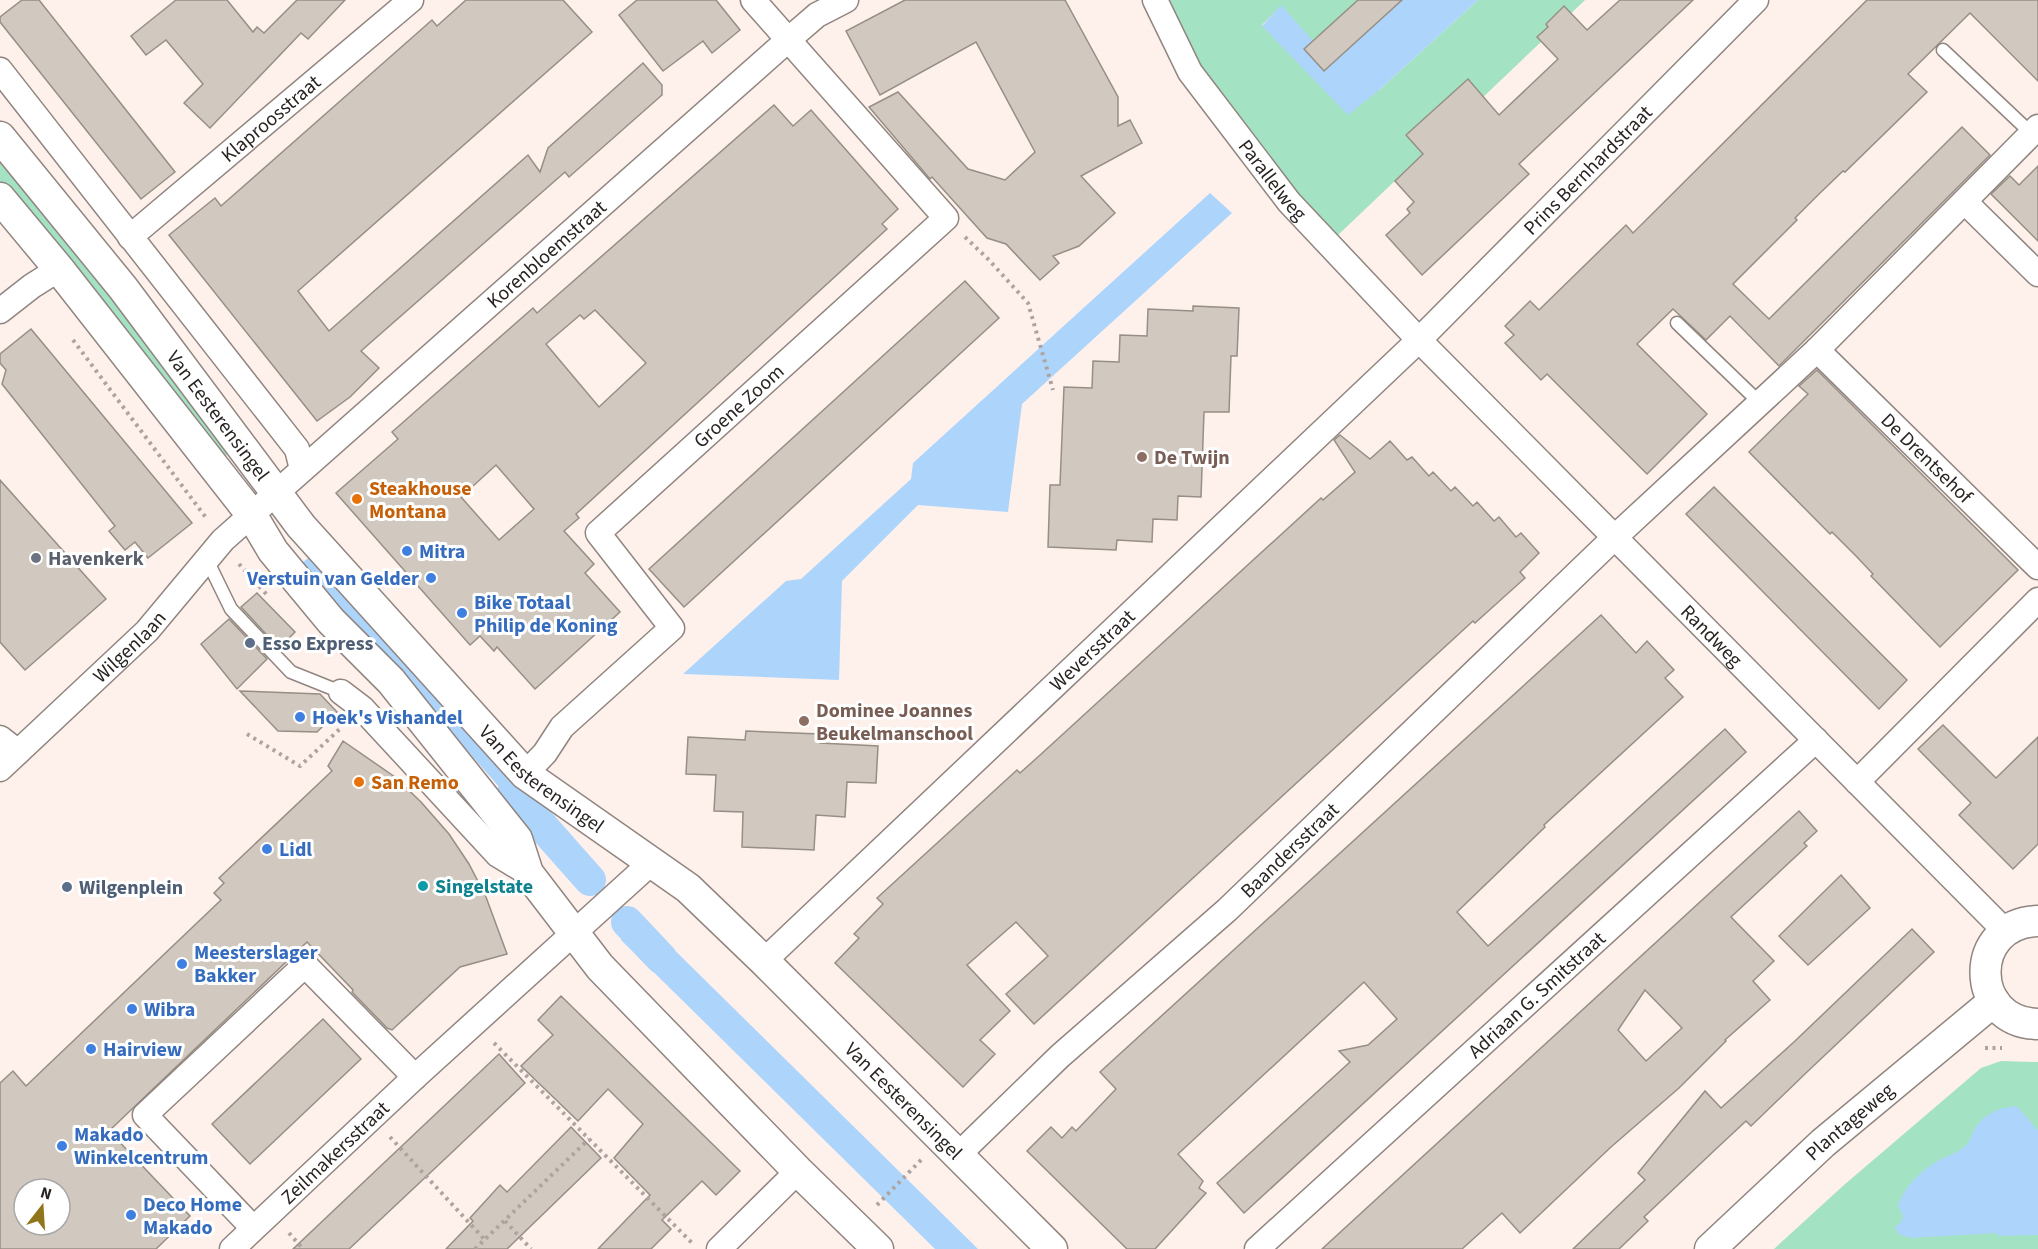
<svg xmlns="http://www.w3.org/2000/svg" width="2038" height="1249" font-family="'Source Sans 3',sans-serif">
<style>
.green{fill:#a3e2c3}
.water{fill:#add5fc}
.lines{fill:none;stroke-linecap:round;stroke-linejoin:round}
.canal{stroke:#add5fc;stroke-width:32}
.building{fill:#d1c9bf;stroke:#968f85;stroke-width:1.5;fill-rule:evenodd}
.service-casing{stroke:#918580;stroke-width:15}
.minor-casing{stroke:#918580;stroke-width:27}
.tertiary-casing{stroke:#918580;stroke-width:33}
.path{stroke:#aea39f;stroke-width:4;stroke-dasharray:3 4.5;stroke-linecap:butt}
.service{stroke:#fff;stroke-width:12}
.minor{stroke:#fff;stroke-width:24}
.tertiary{stroke:#fff;stroke-width:30}
.education-dot{fill:#8d6e63;stroke:#fff;stroke-width:2}
.food-dot{fill:#e8710a;stroke:#fff;stroke-width:2}
.shop-dot{fill:#3f7fe0;stroke:#fff;stroke-width:2}
.worship-dot{fill:#6b7280;stroke:#fff;stroke-width:2}
.service-dot{fill:#5c6f8a;stroke:#fff;stroke-width:2}
.culture-dot{fill:#0f9aa8;stroke:#fff;stroke-width:2}
.labels{text-anchor:middle;stroke-width:6;stroke-linejoin:round;paint-order:stroke}
.street-label{font-size:20px;fill:#292422;stroke:#fff}
.education-label{font-size:20px;font-weight:bold;fill:#785e54;stroke:#fff;text-anchor:start}
.food-label{font-size:20px;font-weight:bold;fill:#c56008;stroke:#fff;text-anchor:start}
.shop-label{font-size:20px;font-weight:bold;fill:#366cbe;stroke:#fff;text-anchor:start}
.worship-label{font-size:20px;font-weight:bold;fill:#5b616d;stroke:#fff;text-anchor:start}
.service-label{font-size:20px;font-weight:bold;fill:#4e5e75;stroke:#fff;text-anchor:start}
.culture-label{font-size:20px;font-weight:bold;fill:#0d838f;stroke:#fff;text-anchor:start}
</style>
<rect width="100%" height="100%" fill="#fef0eb"/>
<g class="green">
<path d="M 1168,0 L 1390,0 L 1327,58 L 1281,6 L 1262,25 L 1379,90 L 1478,0 L 1585,0 L 1338,235 C 1319,216 1298,197 1280,177 C 1232,126 1194,64 1168,0 Z"/>
<polygon points="0,154 237,448 224,457 0,181"/>
<polygon points="2001,1061 2038,1062 2038,1249 1774,1249 1844,1185 1981,1068"/>
</g>
<g class="water">
<polygon points="1390,0 1478,0 1379,90 1348,115 1262,26 1281,5 1327,57"/>
<polygon points="1210,193 1232,213 1022,404 1008,512 918,505 842,581 839,680 683,674 786,581 801,579 911,479 913,463"/>
<polygon points="312,555 405,660 394,669 302,563"/>
<polygon points="429,688 548,821 537,830 419,696"/>
<polygon points="643,919 978,1249 935,1249 621,940 623,932"/>
<path d="M 2017,1106 L 2038,1131 L 2038,1235 L 1998,1236 L 1997,1233 L 1911,1238 L 1898,1234 L 1895,1226 L 1898,1225 C 1905,1218 1904,1215 1898,1207 C 1902,1189 1921,1171 1936,1162 C 1947,1156 1960,1152 1968,1143 C 1971,1139 1972,1134 1974,1130 C 1983,1114 2000,1107 2017,1106 Z"/>
</g>
<g class="lines">
<g class="canal">
<polyline points="371,631 452,725"/>
<polyline points="513,793 590,880"/>
<polyline points="627,922 661,958"/>
</g>
</g>
<g class="building">
<polygon points="22,0 39,0 175,172 141,199 0,22 0,17"/>
<polygon points="176,0 227,0 253,32 257,27 264,33 297,0 345,0 308,39 301,33 210,128 184,103 203,84 166,40 146,55 131,36"/>
<polygon points="466,0 563,0 592,32 298,291 329,331 528,155 540,172 548,148 643,63 662,85 662,95 569,177 565,172 361,351 379,368 350,397 317,421 169,235 215,198 221,206 432,20 437,26"/>
<polygon points="637,0 716,0 740,30 712,53 703,41 663,71 619,15"/>
<polygon points="905,0 1065,0 1118,97 1118,126 1130,120 1142,143 1081,176 1115,213 1079,246 1053,256 1059,263 1040,280 1006,244 987,238 932,177 930,179 869,107 898,92 968,169 1005,180 1035,152 976,42 880,95 846,31"/>
<polygon points="1358,0 1402,0 1324,71 1304,49"/>
<polygon points="1620,0 1693,0 1519,164 1529,174 1422,275 1386,235 1410,213 1407,209 1414,202 1395,181 1423,154 1406,135 1468,79 1499,115 1558,59 1537,37 1548,27 1546,24 1564,6 1587,30"/>
<polygon points="1867,0 2038,0 2038,81 1970,13 1908,74 1927,92 1845,172 1843,171 1819,194 1795,218 1797,220 1733,284 1769,319 1962,127 1990,155 1779,366 1730,316 1706,340 1673,309 1637,344 1707,414 1647,474 1547,374 1541,380 1505,343 1514,335 1505,326 1530,301 1539,310 1626,225 1633,233"/>
<path d="M 774,105 L 793,126 L 811,110 L 898,209 L 882,224 L 887,229 L 576,514 L 579,518 L 564,531 L 594,564 L 585,573 L 620,612 L 535,689 L 497,647 L 494,651 L 480,636 L 470,645 L 336,493 L 398,439 L 392,432 L 533,308 L 537,313 ZM 595,310 L 646,363 L 599,407 L 546,344 L 580,315 L 584,319 ZM 496,465 L 534,509 L 499,540 L 461,497 Z"/>
<polygon points="2038,166 2038,241 1991,194 2010,176 2019,185"/>
<polygon points="965,281 999,318 684,607 649,569"/>
<polygon points="1193,306 1239,308 1237,356 1231,356 1229,412 1204,412 1201,497 1178,496 1177,520 1153,519 1152,542 1117,540 1116,550 1048,547 1050,485 1060,485 1064,387 1092,388 1093,361 1119,362 1120,335 1147,336 1148,309 1193,311"/>
<polygon points="31,329 192,523 148,558 135,542 125,550 109,531 115,526 2,384 6,370 0,363 0,354"/>
<polygon points="1817,370 2018,570 1940,647 1871,576 1873,574 1857,557 1832,532 1830,534 1749,452 1808,394 1799,386"/>
<polygon points="1340,435 1370,459 1390,441 1407,460 1412,457 1429,476 1433,472 1451,491 1455,487 1473,506 1477,502 1494,521 1499,517 1516,537 1521,533 1539,553 1520,572 1525,578 1475,623 1473,621 1034,1024 1006,994 1048,956 1016,922 967,965 1010,1011 980,1040 995,1054 963,1087 835,963 859,938 854,934 883,904 877,898 1017,770 1020,773 1039,756 1321,498 1323,500 1355,472 1334,440"/>
<polygon points="0,480 106,599 25,670 0,642"/>
<polygon points="1714,487 1907,680 1879,709 1686,514"/>
<polygon points="257,593 295,632 279,648 241,607"/>
<polygon points="1601,615 1636,653 1647,641 1674,670 1665,678 1683,697 1544,825 1545,827 1457,912 1488,946 1725,729 1746,752 1244,1213 1217,1183 1350,1062 1339,1051 1368,1045 1397,1019 1364,982 1178,1154 1203,1181 1199,1188 1206,1193 1155,1249 1127,1249 1027,1151 1051,1127 1062,1138 1072,1127 1076,1131 1116,1089 1100,1072"/>
<polygon points="229,619 267,659 237,689 201,644"/>
<polygon points="240,691 320,694 337,712 317,732 278,731"/>
<polygon points="1943,725 1996,778 2038,737 2038,844 2013,869 1959,815 1971,803 1918,749"/>
<polygon points="746,731 820,734 820,743 878,746 876,783 847,782 845,817 816,815 814,850 742,847 743,812 714,811 716,775 686,774 688,737 745,740"/>
<path d="M 343,741 L 395,777 L 421,802 L 449,834 L 469,864 L 486,897 L 507,954 L 460,967 L 392,1030 L 387,1028 L 352,992 L 353,990 L 307,942 L 109,1131 L 190,1216 L 156,1249 L 0,1249 L 0,1083 L 13,1071 L 26,1086 L 221,900 L 214,893 L 224,883 L 219,878 L 332,771 L 328,766 ZM 24,1189 L 60,1189 L 60,1225 L 24,1225 Z"/>
<path d="M 1799,811 L 1817,831 L 1804,843 L 1807,846 L 1731,917 L 1774,961 L 1753,981 L 1770,1000 L 1725,1040 L 1726,1041 L 1679,1088 L 1611,1147 L 1520,1233 L 1502,1213 L 1462,1249 L 1322,1249 ZM 1645,990 L 1682,1028 L 1646,1061 L 1618,1030 Z"/>
<polygon points="1841,875 1870,908 1808,965 1779,936"/>
<polygon points="1912,929 1934,952 1807,1072 1751,1126 1746,1121 1717,1148 1644,1217 1648,1221 1619,1249 1573,1249 1645,1180 1638,1173 1705,1091 1721,1108 1795,1041"/>
<polygon points="561,996 740,1171 716,1195 702,1181 662,1220 671,1229 651,1249 598,1249 650,1195 614,1158 643,1124 608,1089 578,1121 521,1066 553,1035 538,1020"/>
<polygon points="323,1019 361,1059 250,1164 212,1124"/>
<polygon points="499,1054 525,1083 447,1157 349,1249 293,1249"/>
<polygon points="571,1127 601,1158 507,1249 446,1249 473,1221 470,1218 500,1185 507,1192"/>
</g>
<g class="lines">
<defs>
<g id="service">
<polyline points="1943,50 2032,134"/>
<polyline points="1677,323 1760,403"/>
<polyline points="207,560 231,609 291,672 341,692"/>
</g>
<g id="minor">
<path id="s1" d="M 1155,0 L 1190,72 L 1289,202 L 1419,340 L 2005,931"/>
<polyline points="0,70 297,449 302,469"/>
<polyline points="1965,202 2038,274"/>
<path id="s2" d="M 130,237 L 411,0"/>
<polyline points="0,311 32,286 59,269"/>
<path id="s3" d="M 1817,350 L 2038,567"/>
<polyline points="341,692 362,708 498,855 528,873"/>
<polyline points="0,738 18,752"/>
<path id="s4" d="M 0,769 L 147,631 L 223,540 L 788,40 L 817,15 L 846,0"/>
<path id="s5" d="M 525,774 L 545,753 L 562,727 L 672,628 L 598,533 L 946,218 L 753,0"/>
<polyline points="1857,782 2038,600"/>
<path id="s6" d="M 764,961 L 1419,340 L 1756,0"/>
<path id="s7" d="M 957,1156 L 1060,1056 L 1227,910 L 1615,537 L 1817,350 L 2038,127"/>
<polyline points="253,1228 145,1115 305,965 415,1077"/>
<path id="s8" d="M 232,1249 L 415,1077 L 652,862"/>
<polyline points="719,1249 798,1171"/>
<path id="s9" d="M 1257,1249 L 1816,740"/>
</g>
<g id="tertiary">
<path id="s10" d="M 0,137 L 123,288 L 301,526 L 525,774 L 688,888 L 764,961 L 1052,1249"/>
<polyline points="0,198 59,269 251,514 273,551 331,621 391,681 517,839 528,873 600,967 798,1171 878,1249"/>
<path d="M 2038,921 C 1967,923 1969,1023 2038,1024"/>
<path id="s11" d="M 1710,1249 L 1823,1143 L 1994,1001"/>
</g>
</defs>
<use href="#service" class="service-casing"/>
<use href="#minor" class="minor-casing"/>
<use href="#tertiary" class="tertiary-casing"/>
<g class="path">
<polyline points="965,237 988,259 1028,303 1053,390"/>
<polyline points="73,340 207,519"/>
<polyline points="239,564 268,596"/>
<polyline points="247,734 300,766 342,727"/>
<polyline points="494,1043 693,1244"/>
<polyline points="1985,1048 2002,1048"/>
<polyline points="390,1137 485,1240"/>
<polyline points="877,1205 922,1159"/>
<polyline points="505,1221 531,1249"/>
<polyline points="289,1233 303,1249"/>
<polyline points="475,1249 589,1139"/>
</g>
<use href="#service" class="service"/>
<use href="#minor" class="minor"/>
<use href="#tertiary" class="tertiary"/>
</g>
<g class="education-dot">
<circle cx="1142" cy="457" r="6"/>
<circle cx="804" cy="721" r="6"/>
</g>
<g class="food-dot">
<circle cx="357" cy="499" r="6"/>
<circle cx="359" cy="782" r="6"/>
</g>
<g class="shop-dot">
<circle cx="407" cy="551" r="6"/>
<circle cx="431" cy="578" r="6"/>
<circle cx="462" cy="613" r="6"/>
<circle cx="300" cy="717" r="6"/>
<circle cx="267" cy="849" r="6"/>
<circle cx="182" cy="964" r="6"/>
<circle cx="132" cy="1009" r="6"/>
<circle cx="91" cy="1049" r="6"/>
<circle cx="62" cy="1146" r="6"/>
<circle cx="131" cy="1215" r="6"/>
</g>
<circle class="worship-dot" cx="36" cy="558" r="6"/>
<g class="service-dot">
<circle cx="250" cy="643" r="6"/>
<circle cx="67" cy="887" r="6"/>
</g>
<circle class="culture-dot" cx="423" cy="886" r="6"/>
<g class="labels">
<g class="street-label">
<text dy="7" stroke="none"><textPath href="#s2" startOffset="184">Klaproosstraat</textPath></text>
<text dy="7" stroke="none"><textPath href="#s6" startOffset="1142">Prins Bernhardstraat</textPath></text>
<text dy="7" stroke="none"><textPath href="#s1" startOffset="216">Parallelweg</textPath></text>
<text dy="7" stroke="none"><textPath href="#s4" startOffset="752">Korenbloemstraat</textPath></text>
<text dy="7" stroke="none"><textPath href="#s5" startOffset="518">Groene Zoom</textPath></text>
<text dy="7" stroke="none"><textPath href="#s10" startOffset="354">Van Eesterensingel</textPath></text>
<text dy="7" stroke="none"><textPath href="#s3" startOffset="154">De Drentsehof</textPath></text>
<text dy="7" stroke="none"><textPath href="#s1" startOffset="849">Randweg</textPath></text>
<text dy="7" stroke="none"><textPath href="#s4" startOffset="178">Wilgenlaan</textPath></text>
<text dy="7" stroke="none"><textPath href="#s6" startOffset="452">Weversstraat</textPath></text>
<text dy="7" stroke="none"><textPath href="#s10" startOffset="842">Van Eesterensingel</textPath></text>
<text dy="7" stroke="none"><textPath href="#s7" startOffset="452">Baandersstraat</textPath></text>
<text dy="7" stroke="none"><textPath href="#s9" startOffset="378">Adriaan G. Smitstraat</textPath></text>
<text dy="7" stroke="none"><textPath href="#s10" startOffset="1328">Van Eesterensingel</textPath></text>
<text dy="7" stroke="none"><textPath href="#s11" startOffset="189">Plantageweg</textPath></text>
<text dy="7" stroke="none"><textPath href="#s8" startOffset="141">Zeilmakersstraat</textPath></text>
</g>
<g class="education-label">
<text x="1154" y="464">De Twijn</text>
<text x="816" y="717">Dominee Joannes<tspan x="816" dy="23">Beukelmanschool</tspan></text>
</g>
<g class="food-label">
<text x="369" y="495">Steakhouse<tspan x="369" dy="23">Montana</tspan></text>
<text x="371" y="789">San Remo</text>
</g>
<g class="shop-label">
<text x="419" y="558">Mitra</text>
<text x="419" y="585" text-anchor="end">Verstuin van Gelder</text>
<text x="474" y="609">Bike Totaal<tspan x="474" dy="23">Philip de Koning</tspan></text>
<text x="312" y="724">Hoek's Vishandel</text>
<text x="279" y="856">Lidl</text>
<text x="194" y="959">Meesterslager<tspan x="194" dy="23">Bakker</tspan></text>
<text x="144" y="1016">Wibra</text>
<text x="103" y="1056">Hairview</text>
<text x="74" y="1141">Makado<tspan x="74" dy="23">Winkelcentrum</tspan></text>
<text x="143" y="1211">Deco Home<tspan x="143" dy="23">Makado</tspan></text>
</g>
<g class="worship-label">
<text x="48" y="565">Havenkerk</text>
</g>
<g class="service-label">
<text x="262" y="650">Esso Express</text>
<text x="79" y="894">Wilgenplein</text>
</g>
<g class="culture-label">
<text x="435" y="893">Singelstate</text>
</g>
</g>
<g transform="translate(42 1207) rotate(17)"><circle r="28" fill="#ffffff" stroke="#a9a7a7" stroke-width="1.5"/>
<path d="M0-4.5L10 22L0 15L-10 22Z" fill="#90751b"/>
<text y="-9" font-size="16" font-weight="bold" text-anchor="middle" fill="#292422">N</text>
</g>
</svg>
